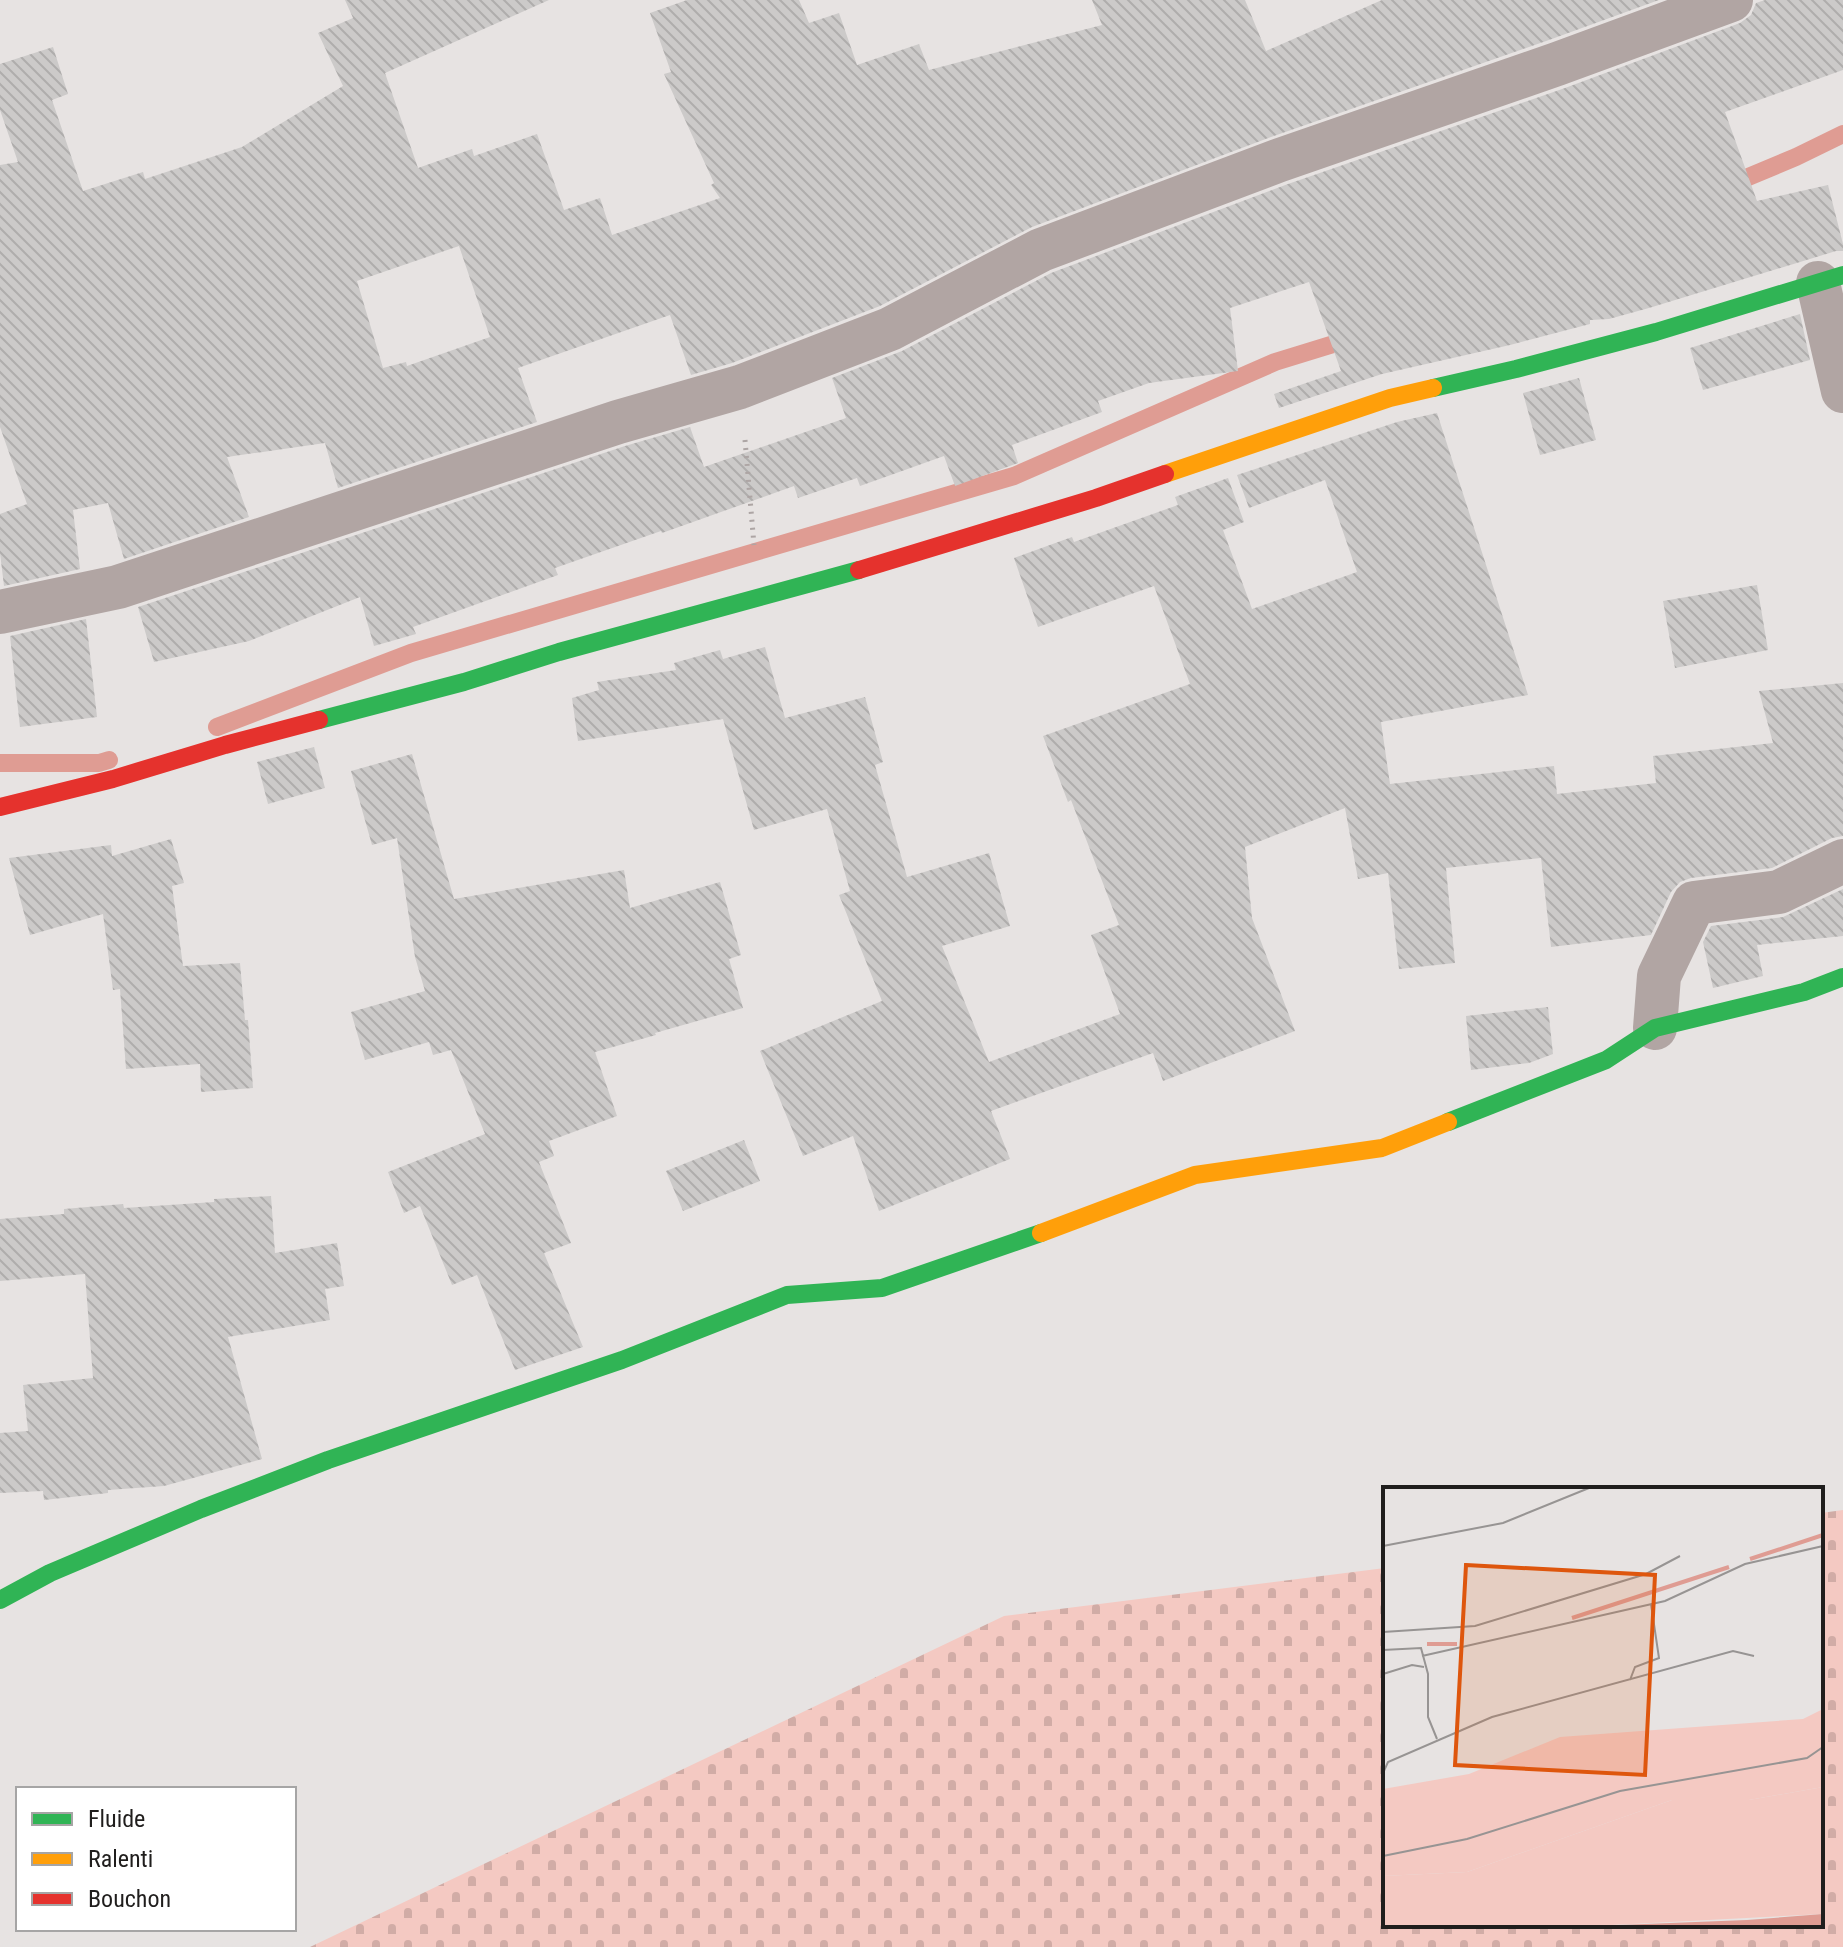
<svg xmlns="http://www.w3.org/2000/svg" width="1843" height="1947" font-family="'Roboto Condensed',sans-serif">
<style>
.cemetery{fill:url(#cemetery-stones)}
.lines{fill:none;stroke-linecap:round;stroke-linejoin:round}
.stream{stroke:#df9c93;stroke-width:18}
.building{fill:url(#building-back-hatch);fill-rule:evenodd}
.path{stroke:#ada5a4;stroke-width:5;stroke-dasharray:2 6;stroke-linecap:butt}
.street{stroke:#b1a5a3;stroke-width:44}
.fast{stroke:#30b455;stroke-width:18}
.slow{stroke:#ff9f0a;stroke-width:18}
.jam{stroke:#e5322d;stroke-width:18}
.inset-river{fill:none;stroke:#df9c93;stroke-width:4}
.inset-road{fill:none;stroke:#979493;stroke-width:2}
.view{fill:#de560d;fill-opacity:0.15;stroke:#de560d;stroke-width:4}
.inset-edge{fill:none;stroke:#201e1d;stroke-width:4}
</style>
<defs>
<pattern id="cemetery-stones" width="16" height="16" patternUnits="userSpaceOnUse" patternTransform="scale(2)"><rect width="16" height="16" fill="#f4c9c2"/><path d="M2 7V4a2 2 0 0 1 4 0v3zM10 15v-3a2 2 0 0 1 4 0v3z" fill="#d1aca6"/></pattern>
<pattern id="building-back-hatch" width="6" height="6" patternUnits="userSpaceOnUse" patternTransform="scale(2)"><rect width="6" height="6" fill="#cccac9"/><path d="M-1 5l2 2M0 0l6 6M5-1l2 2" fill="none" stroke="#afadac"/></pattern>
</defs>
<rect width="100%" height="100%" fill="#e7e3e2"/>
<polygon class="cemetery" points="1843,1510 1843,1947 310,1947 1004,1616 1385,1568 1385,1925 1821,1925 1821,1513"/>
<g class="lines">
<g class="stream">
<polyline points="1729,185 1796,157 1843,134"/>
<polyline points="217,727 411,653 1014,476 1275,362 1353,338"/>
<polyline points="0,763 99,763 109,760"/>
</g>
</g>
<g class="building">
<path d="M 345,0 L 549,0 L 385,73 L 418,168 L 472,149 L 474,156 L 537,134 L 564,210 L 600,198 L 612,235 L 720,198 L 711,185 L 714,183 L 664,74 L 671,72 L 650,13 L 687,0 L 799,0 L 809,23 L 839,13 L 857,65 L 919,44 L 929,70 L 1102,25 L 1092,0 L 1245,0 L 1266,51 L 1382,0 L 1659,0 L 1549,40 L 1271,137 L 1032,227 L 880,306 L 732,363 L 691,375 L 670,315 L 518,368 L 537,422 L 338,488 L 325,443 L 227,457 L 249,517 L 124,559 L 108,503 L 73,510 L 80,569 L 4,586 L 0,553 L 0,514 L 27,504 L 0,427 L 0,165 L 18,162 L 0,110 L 0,64 L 53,47 L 68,94 L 52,100 L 83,191 L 143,172 L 145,179 L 242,147 L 343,86 L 318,33 L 353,18 ZM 459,246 L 490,337 L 407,366 L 406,362 L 383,368 L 357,281 Z"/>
<polygon points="1765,0 1843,0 1843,70 1725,112 1757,201 1828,185 1843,244 1843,251 1836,251 1649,308 1609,319 1590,320 1590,324 1510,345 1382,374 1279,408 1274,394 1341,371 1309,282 1230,308 1238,371 1149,383 1098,401 1102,412 1012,445 1018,463 955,486 944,456 860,486 857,478 798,498 794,486 662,533 661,531 555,568 558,575 413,627 416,634 374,646 360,597 249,641 154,662 138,607 625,446 690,427 704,467 846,418 832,378 902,351 1051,273 1288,184 1565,88 1740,23 1751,15 1756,3"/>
<polygon points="1800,314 1810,360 1703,390 1690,348"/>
<polygon points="1579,378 1596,440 1540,455 1523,393"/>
<polygon points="1437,413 1528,695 1381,722 1390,784 1554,766 1557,794 1656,783 1653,756 1773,743 1759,691 1843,683 1843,836 1832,838 1772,868 1691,878 1680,882 1671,892 1651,935 1551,947 1541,858 1446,868 1455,963 1399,969 1388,873 1358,879 1345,808 1245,847 1252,918 1295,1031 1163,1081 1153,1053 991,1111 1010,1159 879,1211 853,1136 803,1156 760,1051 882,1001 839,895 850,891 827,809 754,830 723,719 578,741 572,698 599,690 597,682 676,670 674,663 720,650 723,659 765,647 785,718 865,697 883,762 875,765 907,877 989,853 1010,926 942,946 989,1062 1120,1014 1091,935 1119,925 1071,800 1068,802 1043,736 1190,684 1154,586 1038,627 1014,558 1072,537 1074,542 1178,505 1175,497 1228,478 1244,522 1223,530 1252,609 1357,572 1325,480 1249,508 1237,475 1397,422"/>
<polygon points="1757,585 1768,650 1675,668 1663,601"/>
<polygon points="86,619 97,717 20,727 10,636"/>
<polygon points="314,747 325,788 268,804 257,762"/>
<polygon points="412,754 454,899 624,870 630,908 720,882 741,955 729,959 743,1008 655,1033 656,1035 595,1052 617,1116 549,1141 554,1156 539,1162 571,1243 544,1253 583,1347 515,1370 477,1275 452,1285 420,1206 404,1213 388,1172 485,1134 451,1050 433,1055 429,1042 365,1060 351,1012 425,991 415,957 397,838 372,845 351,771"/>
<polygon points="171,839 184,883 172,886 183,966 240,963 245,1020 248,1020 253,1088 201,1092 200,1064 126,1069 120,989 113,990 103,914 30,935 9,858 111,845 112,856"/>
<polygon points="1843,889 1843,936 1757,945 1763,976 1713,988 1703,942 1711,926 1783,917"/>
<polygon points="1548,1007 1553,1054 1529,1063 1471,1070 1466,1016"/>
<polygon points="744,1140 760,1181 683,1211 666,1171"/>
<polygon points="271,1196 275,1253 337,1243 344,1286 325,1289 330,1320 228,1337 262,1459 164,1486 108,1490 108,1493 44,1500 43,1491 0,1493 0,1433 28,1431 23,1385 93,1378 85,1274 0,1281 0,1219 64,1214 64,1209 123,1204 124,1208 214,1202 214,1199"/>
</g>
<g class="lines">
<polyline class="path" points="745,440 754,545"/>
<g class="street">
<polyline points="1818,283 1843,391"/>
<polyline points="0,612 118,587 618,422 740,387 890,329 1041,250 1280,160 1557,64 1731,0"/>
<polyline points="1655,1028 1659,976 1694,903 1779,892 1843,861"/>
</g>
<g class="fast">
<polyline points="1433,388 1516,369 1656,332 1843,275"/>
<polyline points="319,720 464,682 559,652 859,570"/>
<polyline points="1448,1122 1606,1060 1655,1028 1804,992 1843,977"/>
<polyline points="0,1600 50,1573 201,1509 328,1460 622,1360 787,1295 882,1288 1041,1233"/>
</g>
<g class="slow">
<polyline points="1165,474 1390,398 1433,388"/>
<polyline points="1041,1233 1195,1175 1382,1148 1448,1122"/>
</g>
<g class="jam">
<polyline points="859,570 1096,498 1165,474"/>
<polyline points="0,807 113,779 225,745 319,720"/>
</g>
</g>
<g transform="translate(1383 1487)">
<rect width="440" height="440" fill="#e7e3e2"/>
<path d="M 440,300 L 440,427 L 210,439 L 0,439 L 0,389 L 84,385 L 289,313 L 366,313 Z" fill="#f4c9c2"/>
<path d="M 440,222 L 440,300 L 366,313 L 289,313 L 84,385 L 0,389 L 0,302 L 86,287 L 177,250 L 420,232 Z" fill="#f4c9c2"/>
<path d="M 440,427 L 440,439 L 210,439 L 364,433 Z" fill="#df9c93"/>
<path class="inset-river" d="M 367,72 L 440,48M 189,131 L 346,80M 44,157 L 74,157"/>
<path class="inset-road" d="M 0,59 L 120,36 L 206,1M 0,145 L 92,139 L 263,87 L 297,69M 0,163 L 38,161 L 45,187 L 45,230 L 54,252M 39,169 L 282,114 L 362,77 L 440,59M 0,187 L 29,178 L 41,180M 247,193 L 252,180 L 276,171 L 268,117M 0,286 L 5,275 L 109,230 L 350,164 L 371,169M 0,369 L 84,352 L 237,304 L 424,271 L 440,260"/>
<path class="view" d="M 83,78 L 272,88 L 262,288 L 72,278 Z"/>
<rect width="440" height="440" class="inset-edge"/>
</g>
<rect x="16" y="1787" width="280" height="144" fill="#ffffff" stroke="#a6a5a5" stroke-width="2"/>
<rect x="32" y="1813" width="40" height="12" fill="#30b455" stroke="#a6a5a5" stroke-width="2"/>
<text x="88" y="1827" font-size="24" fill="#201e1d">Fluide</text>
<rect x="32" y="1853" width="40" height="12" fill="#ff9f0a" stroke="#a6a5a5" stroke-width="2"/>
<text x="88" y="1867" font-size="24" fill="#201e1d">Ralenti</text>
<rect x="32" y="1893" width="40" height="12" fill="#e5322d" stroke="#a6a5a5" stroke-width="2"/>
<text x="88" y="1907" font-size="24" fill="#201e1d">Bouchon</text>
</svg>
